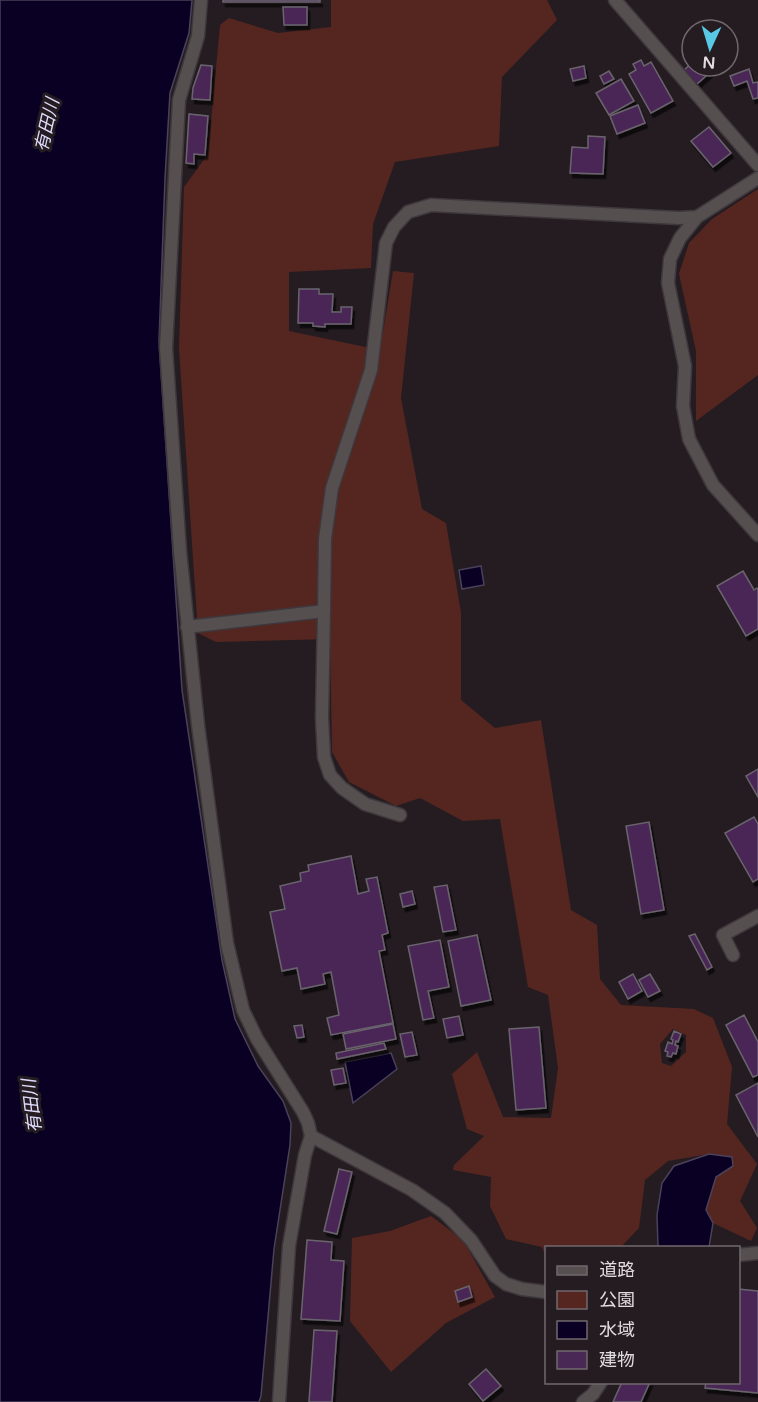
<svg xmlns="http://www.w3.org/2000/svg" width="758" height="1402" font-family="'Varela Round','Noto Sans JP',sans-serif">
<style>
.green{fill:#552620;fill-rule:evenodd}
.water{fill:#090023;stroke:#4a425b;stroke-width:1.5}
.building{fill:#492856;stroke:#6a646d;stroke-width:1.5;filter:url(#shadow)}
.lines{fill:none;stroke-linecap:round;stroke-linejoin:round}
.minor-casing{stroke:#3e373c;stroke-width:15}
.minor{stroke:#554f50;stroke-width:12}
.labels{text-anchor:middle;stroke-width:6;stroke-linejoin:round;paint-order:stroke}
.water-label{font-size:18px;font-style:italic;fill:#dfdbfd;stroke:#241c21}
</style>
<defs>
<filter id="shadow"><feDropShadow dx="2.5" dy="4.5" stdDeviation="0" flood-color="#0009"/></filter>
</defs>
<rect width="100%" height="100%" fill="#241c21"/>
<g class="green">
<path d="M 331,0 L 547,0 L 557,20 L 502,77 L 499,146 L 395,162 L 373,224 L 371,268 L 289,272 L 289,331 L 380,350 L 393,271 L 414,273 L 401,398 L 422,509 L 446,523 L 461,613 L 461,700 L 495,728 L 541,720 L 571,910 L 597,925 L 600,979 L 621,1005 L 694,1009 L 713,1018 L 732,1067 L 727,1124 L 757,1164 L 740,1201 L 757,1228 L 751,1241 L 713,1223 L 706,1210 L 716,1177 L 732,1157 L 709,1154 L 668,1161 L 645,1180 L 639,1228 L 621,1247 L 546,1248 L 546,1258 L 542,1247 L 506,1239 L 490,1206 L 491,1177 L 453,1170 L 454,1165 L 484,1136 L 467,1129 L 452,1074 L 477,1052 L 503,1117 L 551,1118 L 558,1068 L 548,995 L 528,987 L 500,819 L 463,821 L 420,798 L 396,806 L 349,782 L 332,752 L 330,639 L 216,642 L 198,633 L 179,348 L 184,187 L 208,154 L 220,25 L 229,18 L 278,33 L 331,27 ZM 673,1029 L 686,1035 L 686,1052 L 671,1066 L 662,1063 L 660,1044 Z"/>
<polygon points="758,189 758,375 696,421 696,351 679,274 689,243 712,219"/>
<polygon points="431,1216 463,1240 495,1297 446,1323 391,1372 350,1321 352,1238 390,1231"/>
</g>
<g class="water">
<polygon points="0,0 192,0 189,33 170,93 165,178 159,341 182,690 222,960 235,1019 258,1066 283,1101 291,1123 290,1145 274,1249 261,1396 259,1402 0,1402"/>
<polygon points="481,566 484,585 462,589 459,570"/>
<polygon points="391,1053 397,1069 353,1103 345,1062"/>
<polygon points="709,1154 732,1157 733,1166 716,1177 706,1210 713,1223 709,1247 658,1247 657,1215 662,1183 674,1166"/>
</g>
<g class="building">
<rect x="223" y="0" width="97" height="2"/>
<polygon points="283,7 307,7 307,25 284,25"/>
<polygon points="641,60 644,66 651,62 673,101 651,113 629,74 636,70 633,64"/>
<polygon points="692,63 692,66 715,66 716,67 696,85 684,70"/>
<polygon points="201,65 212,66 210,100 192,99 193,88"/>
<polygon points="584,66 586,78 573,81 570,69"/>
<polygon points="749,69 753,83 758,82 758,98 753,99 747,81 734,86 730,76"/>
<polygon points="609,71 614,79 604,84 600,76"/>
<polygon points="621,79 634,101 609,115 596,93"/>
<polygon points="638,105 645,123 617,134 610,116"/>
<polygon points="189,114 208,116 205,155 194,154 194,164 186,163"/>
<polygon points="709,127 731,153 713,167 691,141"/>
<polygon points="588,136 605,137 603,174 570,173 572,147 588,148"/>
<polygon points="299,289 319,289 319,294 333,294 332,312 341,312 341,307 352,307 351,324 325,324 325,327 313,326 313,323 298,323"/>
<polygon points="743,571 754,590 757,588 758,590 758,629 746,636 717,586"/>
<polygon points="758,769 758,797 746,776"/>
<polygon points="754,817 758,824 758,879 753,882 725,833"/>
<polygon points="649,822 664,910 641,914 626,826"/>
<polygon points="351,856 358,894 369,891 366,879 377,877 388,933 382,935 385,950 379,951 393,1023 331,1035 327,1018 339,1015 331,972 323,974 325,984 301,989 297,968 282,971 270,912 285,909 280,886 301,881 300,873 309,871 308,865"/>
<polygon points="447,885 456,930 443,932 434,887"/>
<polygon points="412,891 415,904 403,907 400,894"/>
<polygon points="695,934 712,967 707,970 689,936"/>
<polygon points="477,935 491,1000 461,1006 448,941"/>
<polygon points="440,940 449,987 428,991 434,1018 423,1020 408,946"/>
<polygon points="633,974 642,991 628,999 619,982"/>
<polygon points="650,974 660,991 648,997 639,980"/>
<polygon points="744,1015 758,1042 758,1075 753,1077 726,1025"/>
<polygon points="459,1016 463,1035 447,1038 443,1019"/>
<polygon points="393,1024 396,1039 346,1049 343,1034"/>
<polygon points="302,1025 304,1037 297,1038 294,1026"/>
<polygon points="539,1027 546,1108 516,1110 509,1029"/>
<polygon points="674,1031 681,1034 678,1042 676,1041 675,1045 678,1046 676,1054 673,1053 671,1057 667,1056 668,1052 665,1051 668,1042 672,1044 673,1040 671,1039"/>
<polygon points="412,1032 417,1055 405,1057 400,1034"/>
<polygon points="384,1043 386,1049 337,1059 336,1053"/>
<polygon points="343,1068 346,1083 334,1085 331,1070"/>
<polygon points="758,1083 758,1137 736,1095"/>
<polygon points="339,1169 352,1172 337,1234 324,1231"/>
<polygon points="307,1240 332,1242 331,1260 344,1261 340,1321 301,1319"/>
<polygon points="469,1286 472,1297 458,1302 455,1291"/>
<polygon points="738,1289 758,1291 758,1393 705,1388 706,1382 738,1382"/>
<polygon points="314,1330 337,1331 332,1402 309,1402"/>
<polygon points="486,1369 501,1386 483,1401 469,1384"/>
<polygon points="622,1382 650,1382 641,1402 613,1402"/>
</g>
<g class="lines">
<defs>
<g id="minor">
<polyline points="201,0 198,36 179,100 166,348 180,551 198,725 227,943 243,1010 257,1039 303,1112 308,1123 311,1136 305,1155 289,1246 279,1402"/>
<polyline points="615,0 758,165"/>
<polyline points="697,217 680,238 670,259 668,283 685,366 683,406 689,439 713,485 758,535"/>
<polyline points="324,611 322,718 324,757 330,775 342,788 365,804 400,815"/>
<polyline points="187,627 324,611 325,539 332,488 371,370 386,243 394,227 408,212 431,205 679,218 697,217 758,178"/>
<polyline points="733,955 723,935 758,916"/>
<polyline points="311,1136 412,1190 445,1213 471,1240 495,1276 506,1284 522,1289 546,1292"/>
<polyline points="738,1255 758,1253"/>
<polyline points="583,1402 593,1394 601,1382"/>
</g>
</defs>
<use href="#minor" class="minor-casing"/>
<use href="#minor" class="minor"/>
</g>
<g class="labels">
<g class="water-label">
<text transform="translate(47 125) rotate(-77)" y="6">有田川</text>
<text transform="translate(32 1106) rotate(-97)" y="6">有田川</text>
</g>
</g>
<rect x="545" y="1246" width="195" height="138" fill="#241c21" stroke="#70686d" stroke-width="1.5"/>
<rect x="557" y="1266" width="30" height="9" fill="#554f50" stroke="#70686d" stroke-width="1.5"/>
<text x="599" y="1276" font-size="18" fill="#e1dbdf">道路</text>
<rect x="557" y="1291" width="30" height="18" fill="#552620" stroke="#70686d" stroke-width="1.5"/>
<text x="599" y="1306" font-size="18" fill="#e1dbdf">公園</text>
<rect x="557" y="1321" width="30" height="18" fill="#090023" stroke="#70686d" stroke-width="1.5"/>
<text x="599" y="1336" font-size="18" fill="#e1dbdf">水域</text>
<rect x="557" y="1351" width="30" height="18" fill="#492856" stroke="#70686d" stroke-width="1.5"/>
<text x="599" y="1366" font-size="18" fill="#e1dbdf">建物</text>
<g transform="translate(710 48) rotate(184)"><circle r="28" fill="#241c21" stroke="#70686d" stroke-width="1.5"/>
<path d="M0-4.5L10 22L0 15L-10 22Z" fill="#59c8e5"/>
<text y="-9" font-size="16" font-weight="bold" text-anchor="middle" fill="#e1dbdf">N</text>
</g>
</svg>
